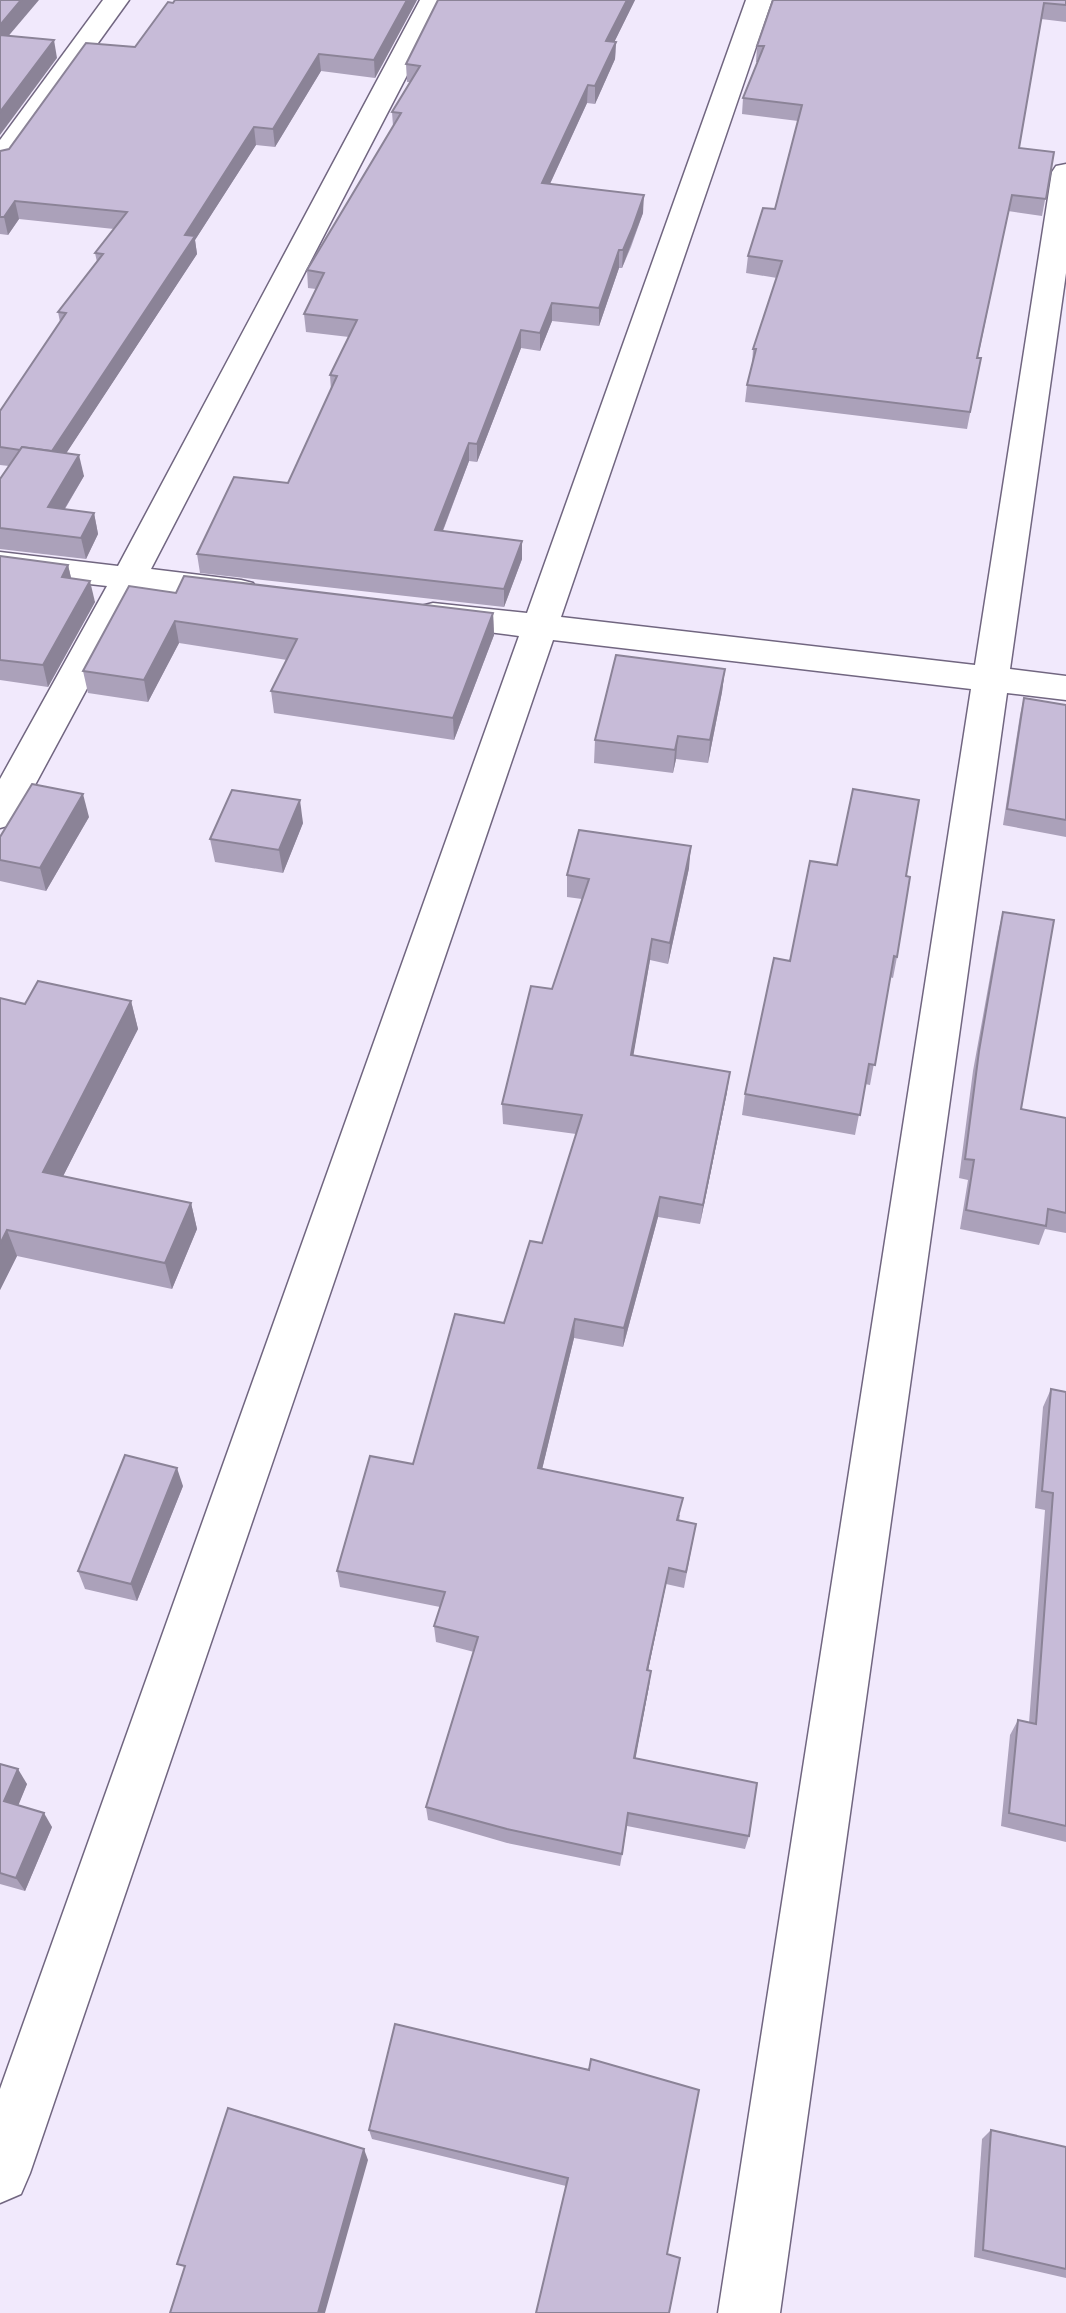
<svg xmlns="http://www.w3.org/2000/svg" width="1066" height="2313" font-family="Literata,serif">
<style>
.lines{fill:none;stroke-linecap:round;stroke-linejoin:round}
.street-casing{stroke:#716680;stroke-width:3}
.street{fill:#fff;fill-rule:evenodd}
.wall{fill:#aba1ba}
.shaded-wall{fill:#8b8397}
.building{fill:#c7bbd8;stroke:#8b8397;stroke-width:2}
</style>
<rect width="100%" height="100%" fill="#f1e9fc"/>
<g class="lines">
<defs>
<g id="street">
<polygon points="103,0 129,0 10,165 0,167 0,140"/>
<polygon points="420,0 446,0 151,569 241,580 253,583 258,591 253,599 241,602 140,590 14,824 0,828 0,779 107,586 0,574 0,552 118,566"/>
<polygon points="746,0 772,0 561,617 975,665 1052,172 1056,166 1066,164 1066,273 1010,669 1066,676 1066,700 1007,693 780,2313 718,2313 971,689 553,640 30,2173 21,2194 0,2203 0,2089 519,636 433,625 421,622 415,614 421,606 433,603 527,613"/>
</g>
</defs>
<use href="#street" class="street-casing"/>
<use href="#street" class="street"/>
</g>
<g class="wall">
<polygon points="417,0 375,78 321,71 275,147 256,145 195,240 197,254 66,453 84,476 65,509 94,513 98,534 86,559 0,549 0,479 9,466 0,465 0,411 60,322 58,312 97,262 95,253 114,229 19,219 8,235 0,234 0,151 9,149 135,47"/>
<polygon points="438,0 635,0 614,42 616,42 615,59 595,104 587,103 550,184 643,213 631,247 622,268 619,268 599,326 552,321 540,351 521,348 477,462 469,461 443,531 522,541 522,559 504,607 200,573 197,554 288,483 331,390 330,375 349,337 306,332 304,314 316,289 308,288 307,270 393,126 392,112 410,82 407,82 406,64"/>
<polygon points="1066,0 1066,22 1041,19 1019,148 1054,152 1042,216 1008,211 978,358 981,358 967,429 745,402 747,385 752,366 753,349 777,278 746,273 748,256 775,209 798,121 742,114 743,98 758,62 756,62 757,46"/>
<polygon points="0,556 68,565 71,578 95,602 48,687 0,680"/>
<polygon points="176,593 493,613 494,635 454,740 274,713 271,691 287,660 179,643 148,702 88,693 83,671"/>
<polygon points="725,669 722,692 708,763 676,759 673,773 594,763 595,740"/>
<polygon points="1024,698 1066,705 1066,837 1003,825 1020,715"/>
<polygon points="89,817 46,891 0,881 0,837"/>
<polygon points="303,823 283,873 215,862 210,839"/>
<polygon points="689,868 668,964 650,960 633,1055 727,1092 700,1224 658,1217 623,1347 574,1338 542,1469 680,1515 679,1520 696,1524 684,1588 666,1584 648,1670 651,1671 649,1686 635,1758 749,1836 745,1849 627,1826 620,1866 507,1843 428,1820 426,1807 474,1652 436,1642 434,1626 440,1607 340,1587 337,1571 413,1464 504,1323 542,1243 576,1134 503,1124 502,1104 552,989 582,899 567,897 567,875"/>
<polygon points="906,876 897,957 893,978 890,977 870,1085 865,1084 855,1135 742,1115 745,1094"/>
<polygon points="1003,912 1021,1109 1066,1118 1066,1233 1045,1229 1039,1245 960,1229 968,1180 959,1178 973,1071 998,933"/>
<polygon points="131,1001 138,1029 63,1176 191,1203 197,1229 172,1289 17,1256 0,1290 25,1004"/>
<polygon points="1051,1389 1066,1392 1066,1842 1001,1826 1010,1735 1018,1720 1029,1723 1045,1510 1035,1508 1043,1407"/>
<polygon points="183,1486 137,1601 85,1589 78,1571"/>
<polygon points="0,1764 27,1784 18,1805 52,1827 25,1891 0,1884"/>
<polygon points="395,2024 667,2254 566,2186 372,2139 369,2130"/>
<polygon points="991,2130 1066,2147 1066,2278 974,2257 982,2139"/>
</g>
<g class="shaded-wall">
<polygon points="21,0 39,0 0,46 0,25"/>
<polygon points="407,0 417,0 375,78 374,60"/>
<polygon points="627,0 635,0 606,59 606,41"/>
<polygon points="54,40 57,58 0,135 0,112"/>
<polygon points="616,42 615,59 595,104 595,86"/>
<polygon points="319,54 321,71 275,147 273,129"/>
<polygon points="588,85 587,103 542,201 542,183"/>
<polygon points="254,127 256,145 195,240 197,254 54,472 50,454 185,235"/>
<polygon points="644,195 643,213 622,268 623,250"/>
<polygon points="15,201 19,219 8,235 4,217"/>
<polygon points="619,250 619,268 599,326 599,308"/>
<polygon points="552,303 552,321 540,351 540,333"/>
<polygon points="521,330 521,348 477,462 477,444"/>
<polygon points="469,443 469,461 436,548 435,530"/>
<polygon points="79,455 84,476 53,528 48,507"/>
<polygon points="94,513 98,534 86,559 81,538"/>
<polygon points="522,541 522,559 504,607 504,589"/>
<polygon points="68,565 73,586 62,577"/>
<polygon points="90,581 95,602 48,687 43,665"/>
<polygon points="493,613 494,635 454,740 453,718"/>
<polygon points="175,621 179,643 148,702 144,680"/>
<polygon points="725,669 722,692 708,763 710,740"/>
<polygon points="678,736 676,759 673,773 675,750"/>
<polygon points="83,794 89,817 46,891 40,868"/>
<polygon points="300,800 303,823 283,873 279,850"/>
<polygon points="691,846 689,868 668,964 670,943"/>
<polygon points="652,939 650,960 630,1075 631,1055"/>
<polygon points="131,1001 138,1029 52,1198 43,1172"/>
<polygon points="730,1072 727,1092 700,1224 703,1205"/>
<polygon points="660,1197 658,1217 623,1347 624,1328"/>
<polygon points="191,1203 197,1229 172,1289 165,1263"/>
<polygon points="7,1230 17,1256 0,1290 0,1244"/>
<polygon points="575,1319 574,1338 538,1486 538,1468"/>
<polygon points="177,1468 183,1486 137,1601 131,1584"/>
<polygon points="669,1568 666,1584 645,1685 647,1670"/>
<polygon points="651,1671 649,1686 633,1772 634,1758"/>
<polygon points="18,1769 27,1784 14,1816 4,1801"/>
<polygon points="44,1813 52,1827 25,1891 16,1878"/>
<polygon points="364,2149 368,2160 325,2313 318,2313"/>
</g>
<g class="building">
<polygon points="0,0 21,0 0,25"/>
<polygon points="175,0 407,0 374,60 319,54 273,129 254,127 185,235 195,236 52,451 22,447 20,450 0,447 0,411 66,313 58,312 103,254 95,253 127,212 15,201 4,217 0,217 0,151 9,149 86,43 135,47 168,2 173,3"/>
<polygon points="438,0 627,0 606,41 616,42 595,86 588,85 542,183 644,195 632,229 623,250 619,250 599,308 552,303 540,333 521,330 477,444 469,443 435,530 522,541 504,589 197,554 234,477 288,483 337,376 330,375 357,320 304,314 324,273 307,270 401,113 392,112 420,66 406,64"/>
<polygon points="773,0 1066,0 1066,5 1044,3 1019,148 1054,152 1046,199 1012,195 977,358 981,358 970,412 747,385 756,349 753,349 782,261 748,256 763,208 775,209 802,105 743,98 764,46 757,46"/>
<polygon points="0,35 54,40 0,112"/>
<polygon points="22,447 79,455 48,507 94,513 81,538 0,528 0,479"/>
<polygon points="0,556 68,565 62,577 90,581 43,665 0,660"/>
<polygon points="184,576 493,613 453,718 271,691 297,639 175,621 144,680 83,671 129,586 176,593"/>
<polygon points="616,655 725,669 710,740 678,736 675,750 595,740"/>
<polygon points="1024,698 1066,705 1066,820 1007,809"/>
<polygon points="32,784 83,794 40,868 0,860 0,837"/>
<polygon points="853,789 919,800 906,876 910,877 897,957 894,956 875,1065 869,1064 860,1115 745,1094 774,958 790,961 810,861 837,865"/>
<polygon points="232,790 300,800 279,850 210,839"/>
<polygon points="579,830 691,846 670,943 652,939 631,1055 730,1072 703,1205 660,1197 624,1328 575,1319 538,1468 683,1498 677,1520 696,1524 686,1572 669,1568 647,1670 651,1671 634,1758 757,1783 749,1836 628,1813 622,1854 507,1829 426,1807 478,1637 434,1626 445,1592 337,1571 370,1456 413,1464 455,1314 504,1323 530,1241 542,1243 582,1115 502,1104 531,986 552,989 589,879 567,875"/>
<polygon points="1003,912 1054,920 1021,1109 1066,1118 1066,1213 1048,1209 1046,1226 966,1210 974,1160 965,1159 979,1051"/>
<polygon points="38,981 131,1001 43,1172 191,1203 165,1263 7,1230 0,1244 0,998 25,1004"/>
<polygon points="1051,1389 1066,1392 1066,1826 1009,1813 1018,1720 1036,1724 1053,1493 1042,1491"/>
<polygon points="125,1455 177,1468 131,1584 78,1571"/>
<polygon points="0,1764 18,1769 4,1801 44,1813 16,1878 0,1873"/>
<polygon points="395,2024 589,2070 591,2059 699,2090 667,2254 680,2258 669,2313 536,2313 568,2178 369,2130"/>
<polygon points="228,2108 364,2149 318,2313 170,2313 185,2266 177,2264"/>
<polygon points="991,2130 1066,2147 1066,2269 983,2250"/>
</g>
</svg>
